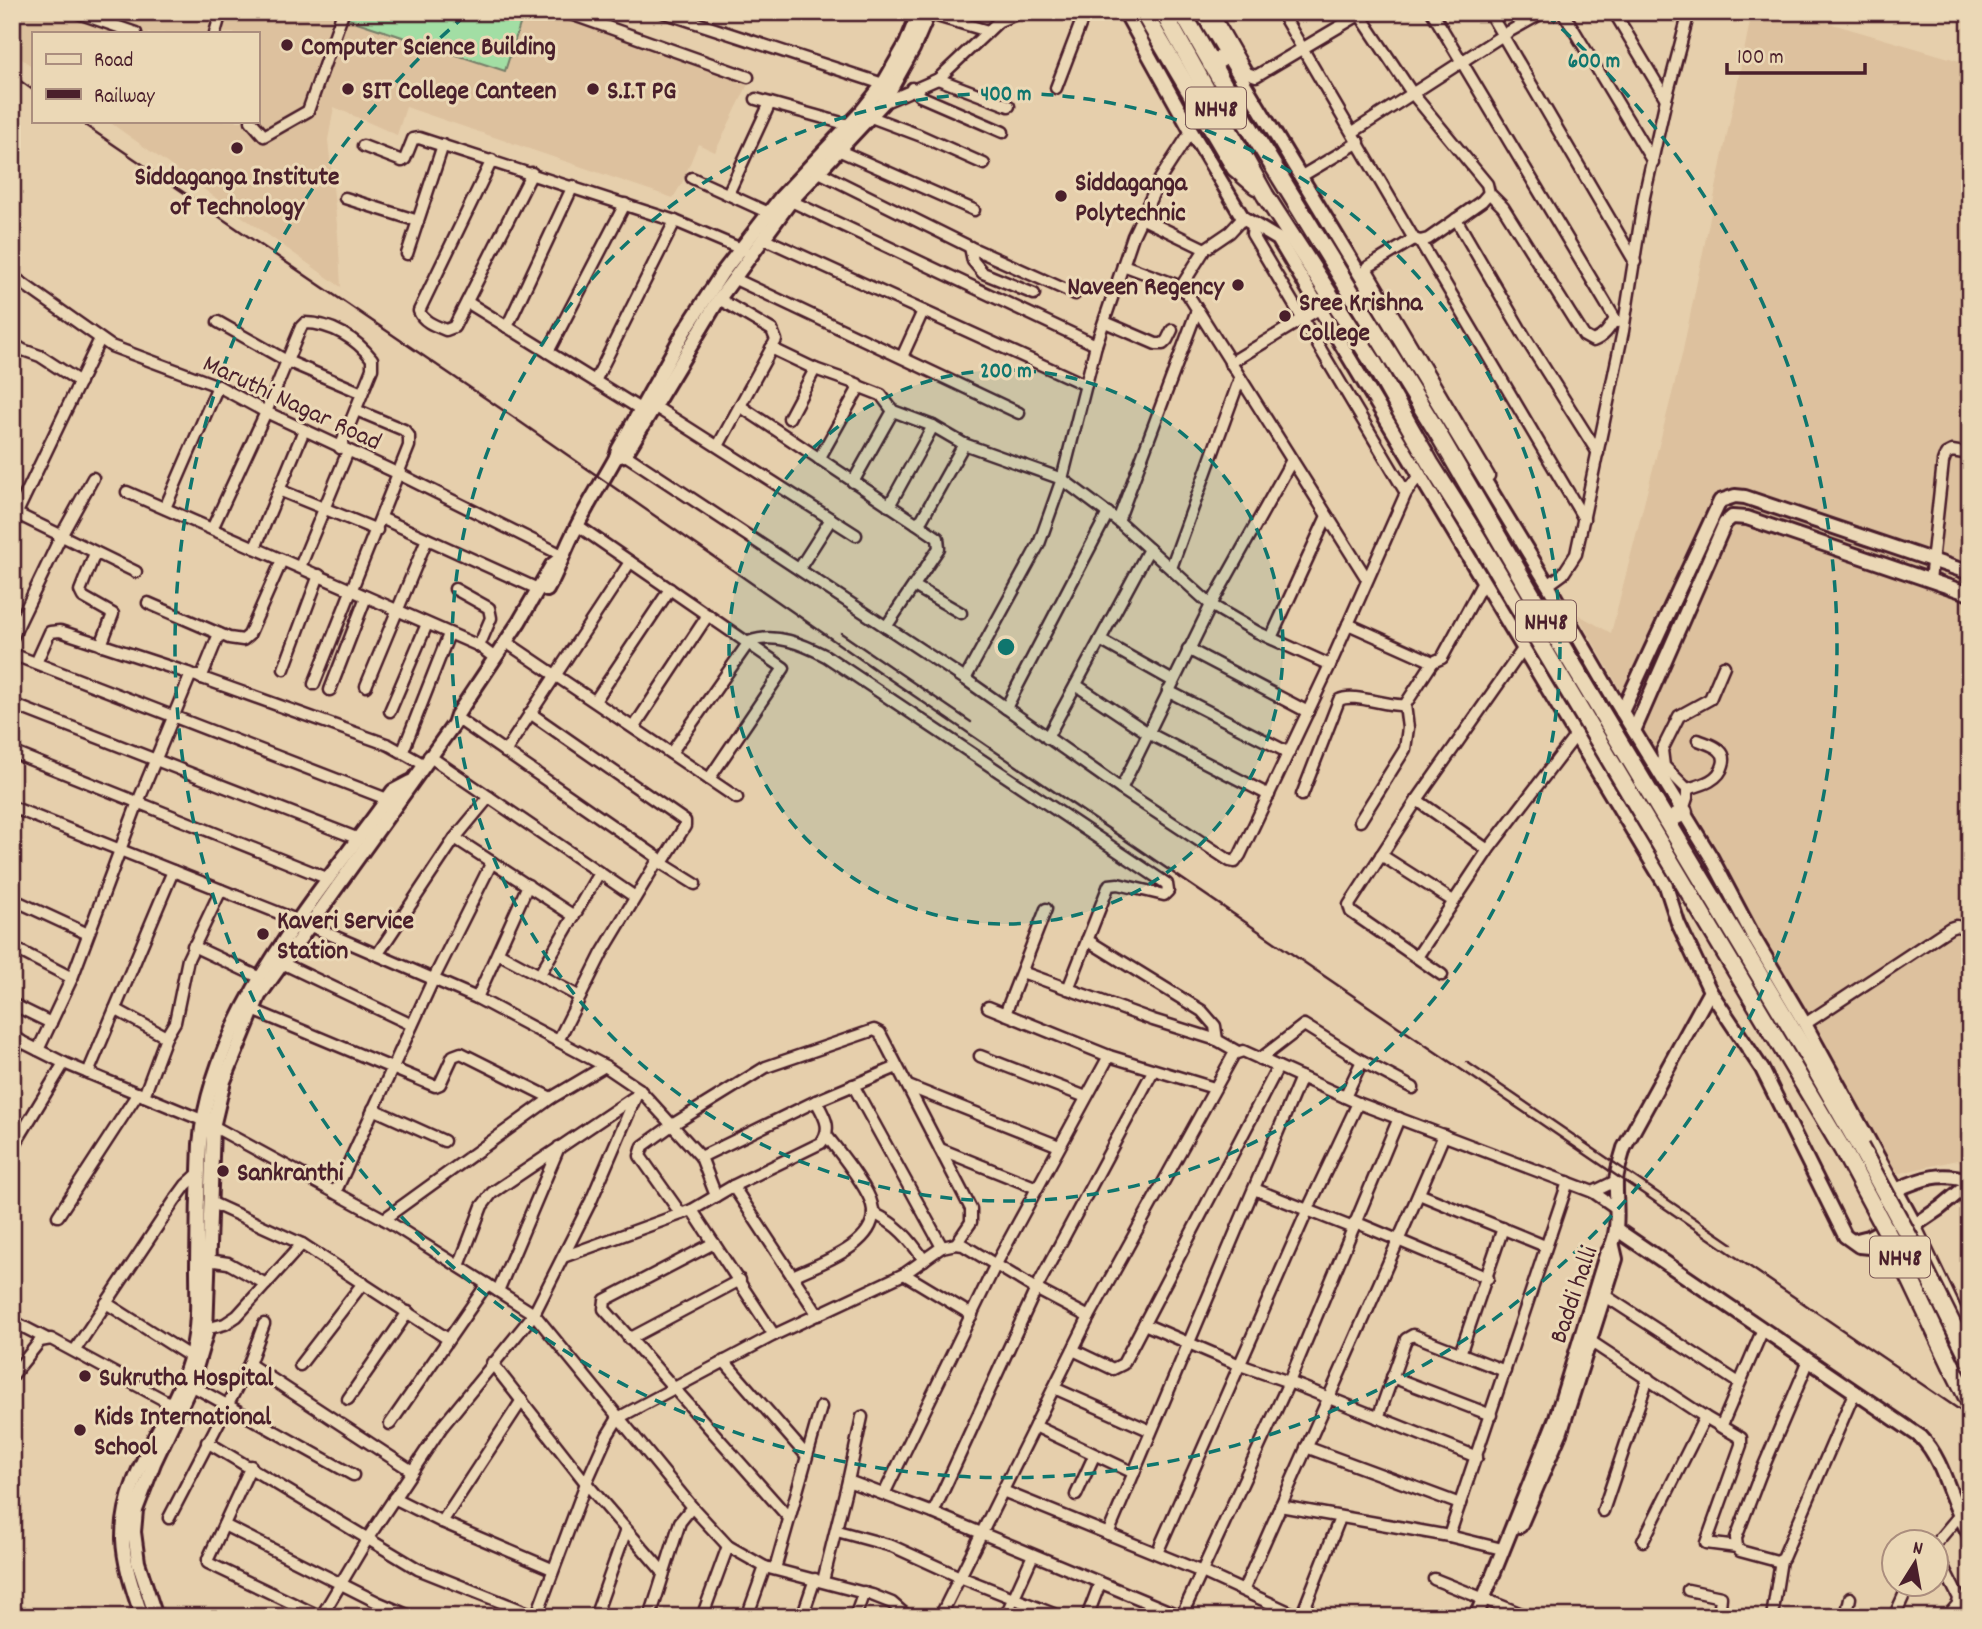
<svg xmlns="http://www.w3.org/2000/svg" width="1982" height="1629" font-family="Dekko,sans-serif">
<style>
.built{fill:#ddc19e}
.green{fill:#a2dea4;stroke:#767e68;stroke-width:2}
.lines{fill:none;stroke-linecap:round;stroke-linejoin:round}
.minor-casing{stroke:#4a1f2b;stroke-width:15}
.tertiary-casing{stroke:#4a1f2b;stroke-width:18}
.trunk-casing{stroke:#4a1f2b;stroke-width:21}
.minor{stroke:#ebd8b6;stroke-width:10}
.tertiary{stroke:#ebd8b6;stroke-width:12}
.trunk{stroke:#ebd8b6;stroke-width:16}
.rail{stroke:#4a1f2b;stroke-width:2.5}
.trunk-bridge-casing{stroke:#4a1f2b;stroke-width:21;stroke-linecap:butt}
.trunk-bridge{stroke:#ebd8b6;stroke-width:16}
.ring{fill:none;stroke:#0f766e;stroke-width:3.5;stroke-dasharray:12 9}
.poi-dot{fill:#4a1f2b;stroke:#ebd8b6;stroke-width:2.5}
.labels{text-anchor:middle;stroke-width:6;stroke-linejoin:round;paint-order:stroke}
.shield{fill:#ebd8b6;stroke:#7a5655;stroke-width:2}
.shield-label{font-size:24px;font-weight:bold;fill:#4a1f2b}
.poi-label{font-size:26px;font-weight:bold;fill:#4a1f2b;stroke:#ebd8b6;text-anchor:start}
.street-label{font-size:26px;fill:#4a1f2b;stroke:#ebd8b6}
.centre{fill:#0f766e;stroke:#ebd8b6;stroke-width:3.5}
.ring-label{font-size:21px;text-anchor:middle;font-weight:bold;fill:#0f766e;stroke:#ebd8b6;stroke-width:6;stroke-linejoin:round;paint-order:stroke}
</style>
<rect width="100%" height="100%" fill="#e6cfac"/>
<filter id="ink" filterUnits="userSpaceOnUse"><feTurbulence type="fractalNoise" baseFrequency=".0143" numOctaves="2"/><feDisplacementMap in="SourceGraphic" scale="14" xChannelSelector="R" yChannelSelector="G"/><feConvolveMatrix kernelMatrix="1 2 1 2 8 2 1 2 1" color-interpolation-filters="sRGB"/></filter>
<g filter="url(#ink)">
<g class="built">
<polygon points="12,12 578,12 753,74 715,152 698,144 682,183 673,198 406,107 397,135 334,107 328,140 338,234 341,287 108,121 257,121 257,33 33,33 33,67 12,52"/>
<polygon points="1752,12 1791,12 1970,64 1970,1166 1957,1160 1896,1174 1577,614 1611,633 1682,355"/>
</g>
<polygon class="green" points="350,12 524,12 505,71 348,19"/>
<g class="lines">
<defs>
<g id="minor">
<polyline points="75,12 136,33"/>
<polyline points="565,12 748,77"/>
<polyline points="663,12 883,84"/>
<polyline points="923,12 988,31"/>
<polyline points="1212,12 1247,73 1256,76 1364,12"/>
<polyline points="1281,12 1414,239 1420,241 1428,239 1482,201 1489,193"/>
<path d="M 1358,12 L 1412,93 L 1487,184 L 1489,193 L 1503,207 L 1584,336 L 1593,341 C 1604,337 1609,329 1615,319"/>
<polyline points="1432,12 1617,322"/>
<polyline points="1489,12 1635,262"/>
<polyline points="1563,12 1653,162"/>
<polyline points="1614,12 1666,99"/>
<polyline points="215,33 221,12"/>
<polyline points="938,79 1009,106"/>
<polyline points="912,88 920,96 1003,132"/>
<polyline points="1056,88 1085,12"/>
<polyline points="756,99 849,125"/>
<polyline points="883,103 938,79 999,21 1021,12"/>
<polyline points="871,117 919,135 984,164"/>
<polyline points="251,121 264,136 308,111 343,12"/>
<polyline points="1353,132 1503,35 1544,12"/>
<polyline points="363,146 402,161 405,159 413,139 419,138 675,221 746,251"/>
<polyline points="835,146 840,151 974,210"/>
<path d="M 492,160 L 419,311 C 423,322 436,326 446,330 L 454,327 L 532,173"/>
<polyline points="819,172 970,247 1075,294"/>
<polyline points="1300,177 1359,142"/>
<polyline points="692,178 769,213"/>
<polyline points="728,194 770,103"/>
<polyline points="345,198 418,221"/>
<polyline points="791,201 1096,345"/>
<polyline points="1141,218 1205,249"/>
<polyline points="1456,219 1526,339 1598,453"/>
<polyline points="1253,226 1252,234 1406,493"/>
<polyline points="763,238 1086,385"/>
<polyline points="1414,239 1368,267 1367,270 1489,476"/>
<polyline points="1420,241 1584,519"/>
<polyline points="970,247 973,261 983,273 1034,294"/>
<polyline points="407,254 443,145"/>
<polyline points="1123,265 1174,284 1187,293 1367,579"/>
<polyline points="12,276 111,346 218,386 266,412 399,474 562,555"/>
<polyline points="735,279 1019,413"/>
<polyline points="1181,287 1205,249 1230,232 1243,218"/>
<polyline points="467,302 640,409"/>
<polyline points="218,322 287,361 362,393"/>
<polyline points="1105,322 1156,344 1163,344 1167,340 1172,330"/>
<polyline points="507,327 573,186"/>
<polyline points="12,343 23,350 40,356 80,382"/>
<polyline points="771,348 815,369 857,384 857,391 819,459"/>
<polyline points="548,352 625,204"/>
<polyline points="902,357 923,311"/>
<polyline points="1230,363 1319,309"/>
<polyline points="595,381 675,221"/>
<polyline points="858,386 881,395 893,411 933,426 964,444"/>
<polyline points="654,406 856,535"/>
<polyline points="740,406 916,523 922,519 964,444 1062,479 1118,521 1211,605 1257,632 1330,665"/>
<polyline points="789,418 815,369"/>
<polyline points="718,446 776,340 772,330 719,299"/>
<polyline points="621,452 965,679 1121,789 1230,861 1235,862 1240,855 1330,665 1406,493 1420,474"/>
<polyline points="853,482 893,411"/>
<polyline points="279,490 377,530"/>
<polyline points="127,492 479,646 495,658"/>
<polyline points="889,506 933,426"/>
<polyline points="165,508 218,386"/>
<polyline points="13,512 136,572"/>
<polyline points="381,518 538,589"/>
<polyline points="1118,521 1197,310"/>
<polyline points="12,523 100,339"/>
<polyline points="577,525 784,668 709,779"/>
<path d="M 212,529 L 266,412 L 301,327 L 305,323 C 331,323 357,339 372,359 L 372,369 L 340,448"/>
<polyline points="255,548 304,430"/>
<polyline points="95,553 80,591 83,597 113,614 101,645"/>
<polyline points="300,567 348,451"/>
<polyline points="1171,568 1240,378"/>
<polyline points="799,569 831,519"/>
<polyline points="1930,581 1943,462 1946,454 1952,451 1970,454"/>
<polyline points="1548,585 1563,574 1576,554 1623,331 1644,197 1666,99 1689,12"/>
<polyline points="914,586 961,613"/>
<polyline points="455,589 489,608 491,618 479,646"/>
<polyline points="148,603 229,638 243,640 249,635 282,560"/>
<polyline points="1348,624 1433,662 1442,658 1483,582"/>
<polyline points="886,627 939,548 938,538 916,523"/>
<polyline points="12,638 61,536 93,478"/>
<polyline points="1271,638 1327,516"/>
<polyline points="1100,640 1173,681"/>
<polyline points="512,646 737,798"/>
<polyline points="1188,649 1308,712"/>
<polyline points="12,654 387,799"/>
<polyline points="36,663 50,632 60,631 191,674 389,745 423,764"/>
<polyline points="284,669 319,575"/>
<polyline points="201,678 219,634"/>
<polyline points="965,679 1039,544 1062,479 1096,345 1133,236 1160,179 1191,131"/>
<polyline points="314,684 409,446 409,436 404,430 356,410"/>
<polyline points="1076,685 1148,733 1269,795"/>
<polyline points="366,686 427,539"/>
<polyline points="330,690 366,597"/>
<polyline points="1168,691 1289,753"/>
<polyline points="595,701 670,589"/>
<polyline points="12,704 359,839"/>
<polyline points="1006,708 1108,513"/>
<polyline points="390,711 427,624"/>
<polyline points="530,713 685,821 685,826 662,863"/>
<polyline points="461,721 657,857 658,860 602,953 558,1041"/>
<polyline points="634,727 708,615"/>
<polyline points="1047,738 1149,549"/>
<polyline points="403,751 449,634"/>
<polyline points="12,752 329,879"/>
<polyline points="505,752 630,562"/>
<path d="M 671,753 L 749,642 C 775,632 803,644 826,656 L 1167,884 L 1168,891 L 1164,895 L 1118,884 L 1109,885 L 1068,989"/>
<polyline points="429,756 635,897"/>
<polyline points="1121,789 1211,605 1292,460"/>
<path d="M 1687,789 C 1701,785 1719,781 1723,765 C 1725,759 1724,754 1719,750 C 1714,745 1705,743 1698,740"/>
<path d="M 1302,795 L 1339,700 C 1354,692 1386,707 1405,705 L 1433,662"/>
<polyline points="1417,800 1488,850"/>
<polyline points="12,807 299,921 477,998 605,1066 639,1089 701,1157 816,1101 897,1067"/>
<polyline points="1683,810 1687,798 1687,789 1664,766 1662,750 1679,716 1710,699 1724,666"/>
<polyline points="1360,821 1405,749 1408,728 1405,705"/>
<polyline points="455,838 574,916"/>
<polyline points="1381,855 1453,901"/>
<polyline points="658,861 695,884"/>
<polyline points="12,899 88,934"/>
<polyline points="1087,940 1202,1011 1215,1026 1217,1040"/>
<polyline points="193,946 261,978"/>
<polyline points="12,947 72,978"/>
<polyline points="498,953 580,997"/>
<polyline points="377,955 455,838 489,797"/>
<polyline points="1417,957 1488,850 1576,735"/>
<polyline points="282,963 412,1025"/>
<polyline points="1022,972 1153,1020 1217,1040 1238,1052"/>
<polyline points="540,974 599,873"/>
<polyline points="1442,975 1351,912 1349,905 1417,800 1523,649"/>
<polyline points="477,998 528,885"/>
<polyline points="12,1004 51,1023"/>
<polyline points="988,1007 1109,1056 1214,1088"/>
<polyline points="115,1009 166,1037 144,1096"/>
<polyline points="253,1010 435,1086 440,1084 453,1056 461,1053 551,1098"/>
<polyline points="1005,1014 1046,909"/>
<polyline points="1805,1024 1950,928 1956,926 1970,929"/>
<polyline points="12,1037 64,1063 202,1120 384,1219 534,1314 692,1507 728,1546 765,1567 872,1595 892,1603 908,1617"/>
<polyline points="166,1037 175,1022 188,959 221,890"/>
<polyline points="38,1050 72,978 138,802 191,674"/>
<polyline points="12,1056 21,1041"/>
<polyline points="980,1056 1086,1097"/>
<polyline points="1260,1059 1304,1025 1362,1061 1413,1088"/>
<polyline points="88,1073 173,871"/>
<polyline points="853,1085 942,1247"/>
<polyline points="908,1086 1059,1146"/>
<polyline points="1345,1097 1362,1061"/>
<polyline points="373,1109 444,1141"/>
<polyline points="12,1149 64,1063"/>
<polyline points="940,1149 1037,1188"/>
<polyline points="701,1157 716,1196"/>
<polyline points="733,1186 818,1315"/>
<polyline points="1254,1189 1353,1228"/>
<polyline points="1593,1192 1616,1181"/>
<polyline points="335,1193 433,980 492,862"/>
<polyline points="1419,1194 1545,1246"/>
<polyline points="210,1202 302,1244 448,1339"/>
<polyline points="692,1210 774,1335"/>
<path d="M 873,1213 C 897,1224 909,1238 924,1260"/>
<polyline points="681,1214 640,1156 643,1146 672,1125 766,1067 874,1030 880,1033 971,1209 971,1222 956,1244"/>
<polyline points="58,1216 138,1093"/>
<polyline points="384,1219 551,1098 605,1066"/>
<polyline points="1355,1222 1488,1278"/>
<polyline points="1915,1225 1970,1340"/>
<polyline points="714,1243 605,1300 604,1309 789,1518"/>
<path d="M 563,1257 L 692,1210 L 733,1186 L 821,1143 C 833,1128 824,1116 816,1101"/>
<polyline points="208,1260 228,1263 266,1284"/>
<polyline points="459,1266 482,1206 492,1193 633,1098"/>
<polyline points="904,1274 972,1315"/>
<path d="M 792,1276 C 819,1264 882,1243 872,1205 C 868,1187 839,1152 827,1136"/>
<polyline points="498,1291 559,1147"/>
<polyline points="1604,1295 1739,1383"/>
<polyline points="106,1303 191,1357"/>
<polyline points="12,1321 45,1338"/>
<polyline points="1144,1324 1240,1365 1289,1382 1477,1457"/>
<polyline points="206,1329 225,1324 237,1316 302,1244"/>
<polyline points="629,1339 740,1280"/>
<polyline points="1590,1341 1705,1417 1741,1438 1741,1445 1706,1543 1737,1547"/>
<polyline points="75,1350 175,1200 186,1185 198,1174"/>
<polyline points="1073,1350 1113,1369 1123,1364 1278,1067"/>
<polyline points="1460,1354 1503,1228"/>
<polyline points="1809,1360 1760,1475 1736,1538 1737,1547 1740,1551 1777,1561 1783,1558 1855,1391"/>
<polyline points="724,1361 806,1455"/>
<polyline points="492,1363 586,1483 663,1572"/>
<polyline points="249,1364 412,1471"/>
<polyline points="300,1365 363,1283"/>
<polyline points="12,1376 40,1341 51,1339 177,1407"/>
<polyline points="1392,1377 1491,1415"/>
<polyline points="191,1385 353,1475"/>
<polyline points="1054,1388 1151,1431"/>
<polyline points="348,1399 408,1312"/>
<polyline points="1378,1418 1406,1339 1413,1335 1505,1371"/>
<polyline points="390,1424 487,1284"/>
<polyline points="1035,1426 1134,1473"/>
<polyline points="1721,1427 1763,1329"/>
<polyline points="207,1442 418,1569 536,1616"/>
<polyline points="1306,1447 1460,1504"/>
<polyline points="251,1466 208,1559 208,1563 321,1617"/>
<polyline points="848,1481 862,1417"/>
<polyline points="1003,1491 1202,1572 1300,1617"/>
<polyline points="884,1494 996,1264 1109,1056"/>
<polyline points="1076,1495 1094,1456"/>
<polyline points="394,1498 442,1522 552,1569"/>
<polyline points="1280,1506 1449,1536 1502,1549"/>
<polyline points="1603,1511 1648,1378"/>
<polyline points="933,1513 1036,1289 1153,1071"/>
<polyline points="169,1518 249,1364 264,1324"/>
<polyline points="442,1522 522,1400"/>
<polyline points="224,1525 377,1602 412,1617"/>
<polyline points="837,1531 892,1546 960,1577 1061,1617"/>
<polyline points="1108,1534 1301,1077"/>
<polyline points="1449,1536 1568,1182"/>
<polyline points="1643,1541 1705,1417"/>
<polyline points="1937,1542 1958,1517"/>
<polyline points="1157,1553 1308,1209 1358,1103"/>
<polyline points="1937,1555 1959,1598 1958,1604 1947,1617"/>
<polyline points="775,1569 821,1407"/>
<polyline points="1434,1579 1529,1617"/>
<polyline points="823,1581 848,1481 933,1513 1183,1617"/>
<path d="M 1244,1589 C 1310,1438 1379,1287 1444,1135"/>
<polyline points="1688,1590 1721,1597 1719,1617"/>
<polyline points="321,1617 368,1538 441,1428 534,1314 591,1201 639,1089"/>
<polyline points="536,1617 586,1483 607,1436 618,1418 774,1335 904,1274 942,1247 956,1244 963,1245 1036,1289 1089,1317"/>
<polyline points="595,1617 626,1530"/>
<polyline points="650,1617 680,1522 692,1507"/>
<polyline points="702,1617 728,1546"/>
<polyline points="747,1617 765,1567"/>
<polyline points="802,1617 815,1579"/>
<polyline points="855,1617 864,1592"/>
<polyline points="940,1617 1089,1317 1234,1054 1243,1051 1358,1103 1593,1192 1616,1208"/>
<polyline points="1005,1617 1033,1555"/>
<polyline points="1087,1617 1100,1583"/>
<polyline points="1181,1617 1289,1382 1399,1118"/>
<polyline points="1301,1617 1340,1518"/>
<polyline points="1772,1617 1781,1560"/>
<polyline points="1846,1617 1850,1598"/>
<polyline points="1894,1617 1909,1584"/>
</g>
<g id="tertiary">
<polyline points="1125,12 1191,131 1243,218 1278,239 1666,886 1678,923 1710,991 1762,1069 1845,1236 1859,1246 1869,1247 1915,1225 1940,1208 1970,1183"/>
<polyline points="1201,12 1548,585 1613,697 1711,857 1753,936 1805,1024 1915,1225"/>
<polyline points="616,457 625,455 719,299 791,201 883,103 913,49 929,12"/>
<path d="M 547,590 C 559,570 564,550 575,530 C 587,505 603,481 616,457 L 618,450 L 684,332 L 722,273 L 781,197 L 861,112 L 883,84 L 906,44 L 919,12"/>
<polyline points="1622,712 1720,501 1735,496 1745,497 1970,573"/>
<polyline points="1634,731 1725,523 1732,517 1747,518 1970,594"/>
<path d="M 1896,1190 C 1922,1178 1943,1171 1970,1181"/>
<path d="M 1616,1229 L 1921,1437 C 1946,1463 1950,1504 1970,1535"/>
<polyline points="1853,1241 1869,1237 1891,1225"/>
<polyline points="1520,1526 1561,1431 1616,1259 1613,1246"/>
<path d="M 142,1617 C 134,1592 124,1566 123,1539 C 122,1470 177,1416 192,1351 C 199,1324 197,1294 197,1266 C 197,1225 198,1185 200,1144 C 212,1012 319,895 393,791 L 410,782"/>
<polyline points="156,1617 138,1562 134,1532 136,1510 154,1463 191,1385 206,1334 213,1127 224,1081 259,996 454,724 457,715 519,622 552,565 561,558"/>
<path d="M 1476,1617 L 1556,1418 L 1606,1255 C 1622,1234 1615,1206 1616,1181 C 1617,1170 1621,1159 1624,1148 L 1710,991"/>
</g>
<g id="trunk">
<polyline points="1143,12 1235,168 1256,186"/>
<polyline points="1163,12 1265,195 1373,362 1430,463 1475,534 1844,1152"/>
<polyline points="1182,12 1230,96 1436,430 1554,633 1809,1058 1860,1147"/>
<polyline points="1211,64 1227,55"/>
<polyline points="1667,821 1684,812"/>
<polyline points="1951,1365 1970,1403"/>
</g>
</defs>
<use href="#minor" class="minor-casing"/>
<use href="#tertiary" class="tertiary-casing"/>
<use href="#trunk" class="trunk-casing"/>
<use href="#minor" class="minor"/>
<use href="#tertiary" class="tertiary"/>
<use href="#trunk" class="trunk"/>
<g class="rail">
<polyline points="12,75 33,90"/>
<polyline points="79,121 513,417 876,670 1970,1417"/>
<polyline points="841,633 971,722"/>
<polyline points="1467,1062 1733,1244"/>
</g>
<defs>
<g id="trunk-bridge">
<polyline points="1860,1147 1910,1239 1969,1358"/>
<polyline points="1844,1152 1896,1249 1951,1365"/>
</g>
</defs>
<use href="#trunk-bridge" class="trunk-bridge-casing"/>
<use href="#trunk-bridge" class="trunk-bridge"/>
</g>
</g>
<circle cx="1006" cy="647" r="277" fill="#0f766e" fill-opacity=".12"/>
<g class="ring">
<circle cx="1006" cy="647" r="277"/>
<circle cx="1006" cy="647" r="554"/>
<path d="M1546 15A831 831 0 1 1 466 15"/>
</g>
<g class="poi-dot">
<circle cx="287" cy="45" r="7"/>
<circle cx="348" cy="89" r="7"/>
<circle cx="593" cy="89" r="7"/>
<circle cx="237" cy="148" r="7"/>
<circle cx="1061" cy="196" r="7"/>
<circle cx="1238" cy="285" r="7"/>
<circle cx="1285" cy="316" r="7"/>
<circle cx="263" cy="934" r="7"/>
<circle cx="223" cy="1171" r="7"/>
<circle cx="85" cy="1376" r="7"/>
<circle cx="80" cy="1430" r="7"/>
</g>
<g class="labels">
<g class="shield">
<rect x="1186" y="87.5" width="60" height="41" rx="5"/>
<rect x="1516" y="600.5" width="60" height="41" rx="5"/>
<rect x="1870" y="1236.5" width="60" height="41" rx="5"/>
</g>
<g class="shield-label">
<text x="1216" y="116">NH48</text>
<text x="1546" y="629">NH48</text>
<text x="1900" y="1265">NH48</text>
</g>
<g class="poi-label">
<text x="301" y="54">Computer Science Building</text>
<text x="362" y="98">SIT College Canteen</text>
<text x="607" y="98">S.I.T PG</text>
<text x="237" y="184" text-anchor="middle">Siddaganga Institute<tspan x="237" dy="30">of Technology</tspan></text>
<text x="1075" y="190">Siddaganga<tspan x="1075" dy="30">Polytechnic</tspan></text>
<text x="1224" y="294" text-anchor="end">Naveen Regency</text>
<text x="1299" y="310">Sree Krishna<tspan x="1299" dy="30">College</tspan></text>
<text x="277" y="928">Kaveri Service<tspan x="277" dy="30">Station</tspan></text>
<text x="237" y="1180">Sankranthi</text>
<text x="99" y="1385">Sukrutha Hospital</text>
<text x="94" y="1424">Kids International<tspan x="94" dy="30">School</tspan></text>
</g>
<g class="street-label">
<text transform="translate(293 401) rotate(25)" y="9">Maruthi Nagar Road</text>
<text transform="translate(1572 1294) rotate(-71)" y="9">Baddi halli</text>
</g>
</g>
<circle cx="1006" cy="647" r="10" class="centre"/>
<g class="ring-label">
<text x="1594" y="67">600 m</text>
<text x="1006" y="100">400 m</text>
<text x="1006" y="377">200 m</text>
</g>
<rect width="1982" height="1629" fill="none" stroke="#ebd8b6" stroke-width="42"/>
<rect x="21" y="21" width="1940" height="1587" fill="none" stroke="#4a1f2b" stroke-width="2.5" filter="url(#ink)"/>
<rect x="32" y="32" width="228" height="91" fill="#ebd8b6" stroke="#ab8e7e" stroke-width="2"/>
<rect x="46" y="54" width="35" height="10" fill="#ebd8b6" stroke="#ab8e7e" stroke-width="2"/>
<text x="94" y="66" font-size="21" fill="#4a1f2b">Road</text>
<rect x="46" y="89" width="35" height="10" fill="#4a1f2b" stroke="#ab8e7e" stroke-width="2"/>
<text x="94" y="102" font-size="21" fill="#4a1f2b">Railway</text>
<g transform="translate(1915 1563) rotate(11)"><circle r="33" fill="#ebd8b6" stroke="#ab8e7e" stroke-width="2"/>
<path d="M0-5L12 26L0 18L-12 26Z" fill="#4a1f2b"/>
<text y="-10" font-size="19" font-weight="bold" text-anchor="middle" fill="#4a1f2b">N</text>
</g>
<path d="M1727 63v10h138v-10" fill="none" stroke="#4a1f2b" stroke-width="3.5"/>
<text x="1737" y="63" font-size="21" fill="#4a1f2b" stroke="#ebd8b6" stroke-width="5" paint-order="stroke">100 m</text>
</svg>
